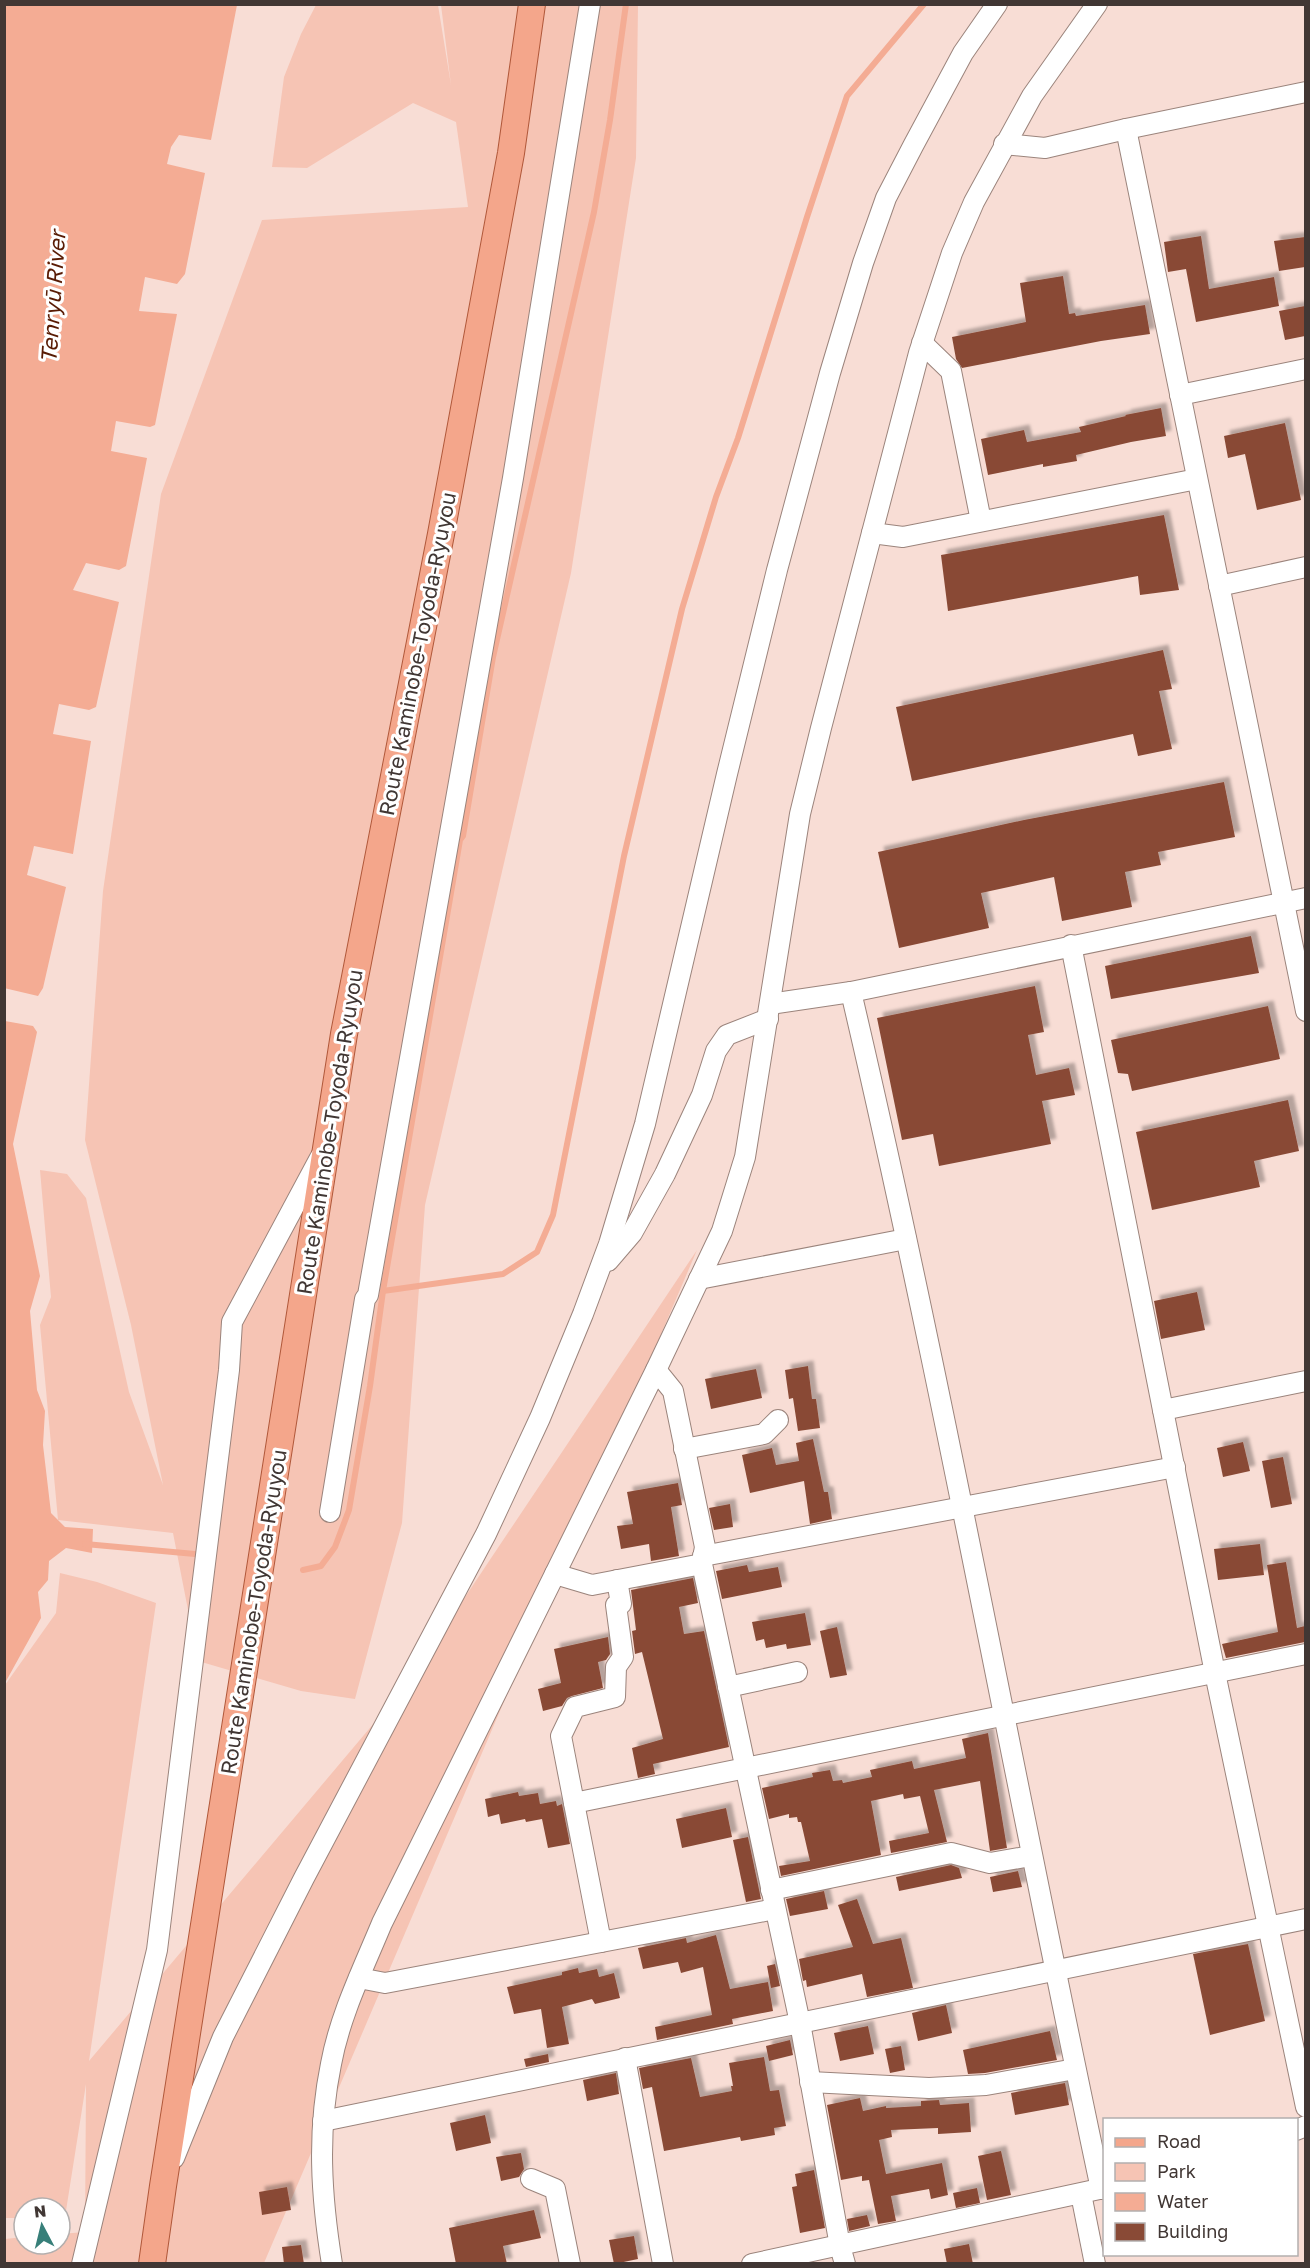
<svg xmlns="http://www.w3.org/2000/svg" width="1310" height="2268" font-family="'Golos Text',sans-serif">
<style>
.green{fill:#f6c4b4}
.water{fill:#f4ac94}
.lines{fill:none;stroke-linecap:round;stroke-linejoin:round}
.stream{stroke:#f4ac94;stroke-width:6}
.building{fill:#894a36;filter:url(#shadow)}
.minor-casing{stroke:#9b847c;stroke-width:22}
.major-casing{stroke:#b0583a;stroke-width:28}
.minor{stroke:#fff;stroke-width:20}
.major{stroke:#f4a68b;stroke-width:26}
.labels{text-anchor:middle;stroke-width:6;stroke-linejoin:round;paint-order:stroke}
.street-label{font-size:21px;fill:#413734;stroke:#fff}
.water-label{font-size:22px;font-style:italic;fill:#591b04;stroke:#fff}
</style>
<defs>
<filter id="shadow"><feDropShadow dx="5.5" dy="-5.5" stdDeviation="1.5" flood-color="#0004"/></filter>
</defs>
<rect width="100%" height="100%" fill="#f8ddd5"/>
<g class="green">
<polygon points="316,5 438,5 451,85 441,5 638,5 636,158 571,573 425,1205 402,1523 355,1699 301,1691 198,1661 173,1533 58,1520 40,1325 51,1297 40,1170 67,1174 86,1198 129,1392 163,1485 131,1325 85,1140 103,891 161,494 262,220 468,207 456,122 413,103 307,168 272,167 284,77 301,34"/>
<polygon points="697,1250 264,2263 5,2264 5,2239 24,2237 24,2244 60,2244 60,2234 85,2232 86,2084 65,2217 60,2217 60,2208 24,2208 24,2218 4,2218 5,1685 56,1613 60,1573 97,1582 156,1603 89,2061 407,1684"/>
</g>
<g class="water">
<polygon points="5,4 237,5 211,140 179,135 171,147 167,164 205,173 185,274 177,284 145,277 139,311 177,314 155,425 150,427 116,421 111,451 147,458 126,566 119,570 86,563 73,590 119,602 96,707 89,710 59,704 53,734 91,741 73,854 34,846 27,875 66,887 43,988 38,996 4,988"/>
<polygon points="5,1021 33,1026 37,1032 13,1144 40,1276 30,1311 37,1390 45,1411 43,1445 51,1513 65,1527 93,1529 92,1553 66,1548 49,1561 48,1580 38,1592 41,1618 5,1683"/>
</g>
<g class="lines">
<g class="stream">
<polyline points="383,1291 503,1274 537,1252 553,1215 624,856 682,609 716,497 738,438 807,217 847,96 924,4"/>
<polyline points="85,1544 195,1554"/>
<polyline points="303,1570 321,1566 335,1547 349,1510 370,1386 383,1291 460,840 463,836 493,657 594,212 610,120 626,4"/>
</g>
</g>
<g class="building">
<polygon points="1201,236 1209,289 1274,277 1279,306 1196,322 1186,269 1168,272 1164,242"/>
<polygon points="1305,237 1305,267 1279,271 1274,241"/>
<polygon points="1063,276 1069,314 1075,313 1076,316 1145,305 1150,334 1101,341 962,368 956,359 952,337 1026,322 1020,283"/>
<polygon points="1305,306 1305,336 1285,340 1279,311"/>
<polygon points="1161,408 1166,436 1131,442 1076,455 1077,461 1043,467 1043,464 988,475 981,439 1024,430 1027,442 1081,432 1079,427 1126,416 1125,415"/>
<polygon points="1285,423 1301,500 1257,510 1245,454 1228,458 1224,436"/>
<polygon points="1164,515 1179,590 1140,595 1138,576 948,611 941,555"/>
<polygon points="1163,650 1172,689 1159,691 1172,749 1138,756 1133,734 912,781 896,707"/>
<polygon points="1224,782 1235,837 1158,852 1161,865 1125,872 1132,907 1062,921 1054,877 981,893 989,928 899,948 878,852 1024,820"/>
<polygon points="1251,936 1259,973 1111,999 1105,966"/>
<polygon points="1035,986 1044,1032 1028,1035 1036,1075 1069,1068 1075,1095 1042,1101 1051,1144 939,1166 933,1134 902,1140 877,1018"/>
<polygon points="1268,1006 1280,1059 1132,1091 1128,1074 1118,1073 1111,1040"/>
<polygon points="1288,1100 1299,1151 1254,1161 1260,1187 1152,1210 1136,1132"/>
<polygon points="1197,1292 1205,1330 1161,1339 1154,1301"/>
<polygon points="808,1366 812,1399 816,1399 820,1428 798,1431 793,1398 789,1399 785,1370"/>
<polygon points="756,1369 762,1398 711,1409 705,1379"/>
<polygon points="813,1439 824,1492 828,1492 832,1519 810,1524 804,1481 750,1493 742,1455 772,1448 776,1465 799,1461 796,1443"/>
<polygon points="1243,1442 1250,1471 1223,1477 1217,1448"/>
<polygon points="1283,1457 1292,1504 1271,1508 1262,1461"/>
<polygon points="678,1483 682,1505 671,1507 679,1556 651,1561 649,1544 621,1549 617,1526 633,1524 627,1492"/>
<polygon points="730,1504 733,1527 714,1530 709,1508"/>
<polygon points="1260,1544 1264,1575 1218,1580 1214,1549"/>
<polygon points="1286,1562 1297,1628 1305,1626 1305,1642 1226,1658 1222,1644 1278,1632 1267,1565"/>
<polygon points="747,1565 749,1572 778,1567 782,1587 722,1599 716,1571"/>
<polygon points="693,1578 698,1603 679,1607 684,1634 704,1631 729,1747 653,1764 655,1774 638,1778 632,1748 663,1739 642,1652 635,1654 632,1631 636,1630 631,1590"/>
<polygon points="805,1613 811,1645 787,1649 786,1644 766,1648 764,1639 756,1641 752,1622"/>
<polygon points="837,1627 847,1675 830,1678 820,1631"/>
<polygon points="608,1637 610,1654 606,1660 598,1662 603,1688 572,1696 567,1698 562,1706 543,1711 538,1689 561,1683 554,1649"/>
<polygon points="988,1733 1007,1848 990,1851 980,1781 934,1790 947,1842 891,1853 889,1841 929,1833 920,1796 904,1799 903,1794 871,1801 881,1855 781,1876 779,1866 810,1861 801,1822 798,1822 797,1817 789,1818 789,1814 769,1819 762,1788 813,1777 812,1773 830,1770 833,1781 842,1780 843,1783 872,1777 870,1770 912,1761 914,1769 966,1758 962,1739"/>
<polygon points="518,1792 519,1796 538,1793 540,1804 556,1801 557,1806 562,1804 570,1844 548,1848 542,1819 526,1822 525,1819 501,1824 499,1814 488,1817 485,1799"/>
<polygon points="726,1808 732,1837 682,1848 676,1819"/>
<polygon points="748,1837 761,1899 746,1902 733,1840"/>
<polygon points="951,1865 959,1868 962,1878 899,1891 896,1877"/>
<polygon points="1018,1871 1022,1887 993,1892 990,1877"/>
<polygon points="824,1891 828,1909 790,1916 786,1899"/>
<polygon points="857,1899 873,1944 901,1938 913,1988 867,1997 862,1974 807,1987 806,1980 803,1981 799,1959 853,1947 838,1905"/>
<polygon points="716,1935 730,1989 768,1982 773,2011 732,2019 733,2024 657,2040 655,2027 712,2015 703,1967 681,1973 678,1962 643,1969 638,1948 686,1938 687,1943"/>
<polygon points="1248,1944 1265,2021 1210,2035 1193,1954"/>
<polygon points="775,1964 780,1986 771,1988 767,1966"/>
<polygon points="578,1968 579,1973 597,1969 599,1977 614,1973 620,1998 595,2004 592,1999 562,2007 569,2044 547,2048 541,2009 514,2014 507,1987 562,1975 562,1972"/>
<polygon points="946,2005 952,2033 918,2041 912,2013"/>
<polygon points="868,2026 874,2054 840,2061 834,2033"/>
<polygon points="1050,2031 1057,2060 985,2073 968,2074 963,2050"/>
<polygon points="790,2040 793,2055 769,2061 766,2046"/>
<polygon points="901,2046 905,2070 890,2073 885,2049"/>
<polygon points="548,2054 549,2062 526,2067 524,2059"/>
<polygon points="764,2057 770,2091 779,2090 786,2126 774,2128 775,2135 741,2141 740,2137 664,2151 652,2087 643,2089 639,2068 691,2058 700,2097 732,2091 731,2086 733,2086 729,2063"/>
<polygon points="616,2073 619,2094 587,2101 583,2080"/>
<polygon points="1065,2083 1069,2105 1015,2115 1011,2093"/>
<polygon points="860,2098 863,2111 886,2106 886,2108 921,2106 921,2101 939,2100 940,2105 969,2103 971,2132 938,2134 938,2128 891,2130 892,2137 879,2140 886,2174 942,2163 948,2195 931,2199 929,2189 891,2196 896,2221 878,2224 869,2180 862,2181 862,2176 841,2180 827,2105"/>
<polygon points="485,2115 491,2143 456,2151 450,2123"/>
<polygon points="1001,2151 1011,2195 987,2200 978,2156"/>
<polygon points="521,2153 524,2169 519,2177 501,2181 496,2157"/>
<polygon points="814,2170 825,2228 800,2233 792,2187 797,2186 795,2174"/>
<polygon points="287,2187 291,2210 262,2215 259,2192"/>
<polygon points="977,2188 980,2203 956,2208 953,2193"/>
<polygon points="534,2210 541,2238 503,2246 507,2264 456,2264 449,2228"/>
<polygon points="867,2215 870,2226 849,2231 847,2219"/>
<polygon points="634,2236 638,2259 614,2264 609,2240"/>
<polygon points="969,2244 973,2264 947,2264 944,2249"/>
<polygon points="301,2245 304,2264 284,2264 282,2247"/>
</g>
<g class="lines">
<defs>
<g id="minor">
<polyline points="1126,129 1306,1011"/>
<polyline points="1004,144 1045,148 1126,129 1306,92"/>
<polyline points="922,343 951,371 981,521"/>
<polyline points="1180,395 1306,369"/>
<polyline points="872,533 903,537 1197,479"/>
<polyline points="1219,586 1306,567"/>
<polyline points="1071,945 1215,1673 1306,2107"/>
<path d="M 851,992 C 944,1389 1016,1791 1101,2189"/>
<polyline points="770,1004 851,992 1306,898"/>
<polyline points="608,1261 632,1233 665,1174 702,1095 716,1051 727,1035 768,1019"/>
<polyline points="699,1279 906,1239"/>
<polyline points="656,1370 673,1391 705,1547 702,1564 800,2023 840,2246 845,2264"/>
<polyline points="1163,1410 1306,1381"/>
<polyline points="684,1449 764,1434 778,1420"/>
<polyline points="330,1512 365,1299 368,1295 513,478 590,4"/>
<polyline points="703,1556 1175,1467"/>
<polyline points="555,1574 592,1585 702,1564"/>
<polyline points="728,1687 797,1672"/>
<polyline points="574,1803 1306,1654"/>
<polyline points="771,1890 951,1853 990,1863 1031,1856"/>
<polyline points="601,1942 561,1736 575,1707 615,1697 616,1667 623,1657 616,1605 621,1604 617,1580"/>
<polyline points="359,1978 385,1983 775,1909"/>
<polyline points="625,2058 663,2264"/>
<polyline points="810,2082 929,2088 986,2085 1075,2069"/>
<polyline points="323,2121 1306,1919"/>
<polyline points="1296,2130 1306,2126"/>
<polyline points="174,2158 223,2037 304,1878 486,1534 540,1418 583,1314 609,1244 645,1124 727,774 777,570 830,373 863,263 886,198 913,146 963,53 997,4"/>
<polyline points="531,2179 555,2189 570,2264"/>
<polyline points="1081,2194 1095,2264"/>
<polyline points="82,2264 157,1950 229,1370 232,1322 321,1156"/>
<path d="M 332,2264 C 321,2196 317,2132 331,2064 C 340,2015 363,1969 382,1923 L 656,1370 L 722,1231 L 745,1157 L 800,814 L 821,728 L 919,353 L 952,253 L 974,202 L 1032,96 L 1097,4"/>
<polyline points="752,2264 1104,2188"/>
</g>
<polyline id="major" points="152,2264 163,2186 344,1034 441,534 511,153 532,4"/>
</defs>
<use href="#minor" class="minor-casing"/>
<use href="#major" class="major-casing"/>
<use href="#minor" class="minor"/>
<use href="#major" class="major"/>
</g>
<g class="labels">
<g class="street-label">
<text transform="translate(418 654) rotate(-79)" y="7">Route Kaminobe-Toyoda-Ryuyou</text>
<text transform="translate(330 1132) rotate(-81)" y="7">Route Kaminobe-Toyoda-Ryuyou</text>
<text transform="translate(254 1612) rotate(-81)" y="7">Route Kaminobe-Toyoda-Ryuyou</text>
</g>
<g class="water-label">
<text transform="translate(53 297) rotate(-86)" y="8">Tenryū River</text>
</g>
</g>
<rect width="1310" height="2268" fill="none" stroke="#413734" stroke-width="12"/>
<rect x="1103" y="2118" width="195" height="138" fill="#ffffff" stroke="#b3afae" stroke-width="1.5"/>
<rect x="1115" y="2138" width="30" height="9" fill="#f4a68b" stroke="#b3afae" stroke-width="1.5"/>
<text x="1157" y="2148" font-size="18" fill="#413734">Road</text>
<rect x="1115" y="2163" width="30" height="18" fill="#f6c4b4" stroke="#b3afae" stroke-width="1.5"/>
<text x="1157" y="2178" font-size="18" fill="#413734">Park</text>
<rect x="1115" y="2193" width="30" height="18" fill="#f4ac94" stroke="#b3afae" stroke-width="1.5"/>
<text x="1157" y="2208" font-size="18" fill="#413734">Water</text>
<rect x="1115" y="2223" width="30" height="18" fill="#894a36" stroke="#b3afae" stroke-width="1.5"/>
<text x="1157" y="2238" font-size="18" fill="#413734">Building</text>
<g transform="translate(42 2226) rotate(353)"><circle r="28" fill="#ffffff" stroke="#b3afae" stroke-width="1.5"/>
<path d="M0-4.5L10 22L0 15L-10 22Z" fill="#377f79"/>
<text y="-9" font-size="16" font-weight="bold" text-anchor="middle" fill="#413734">N</text>
</g>
</svg>
